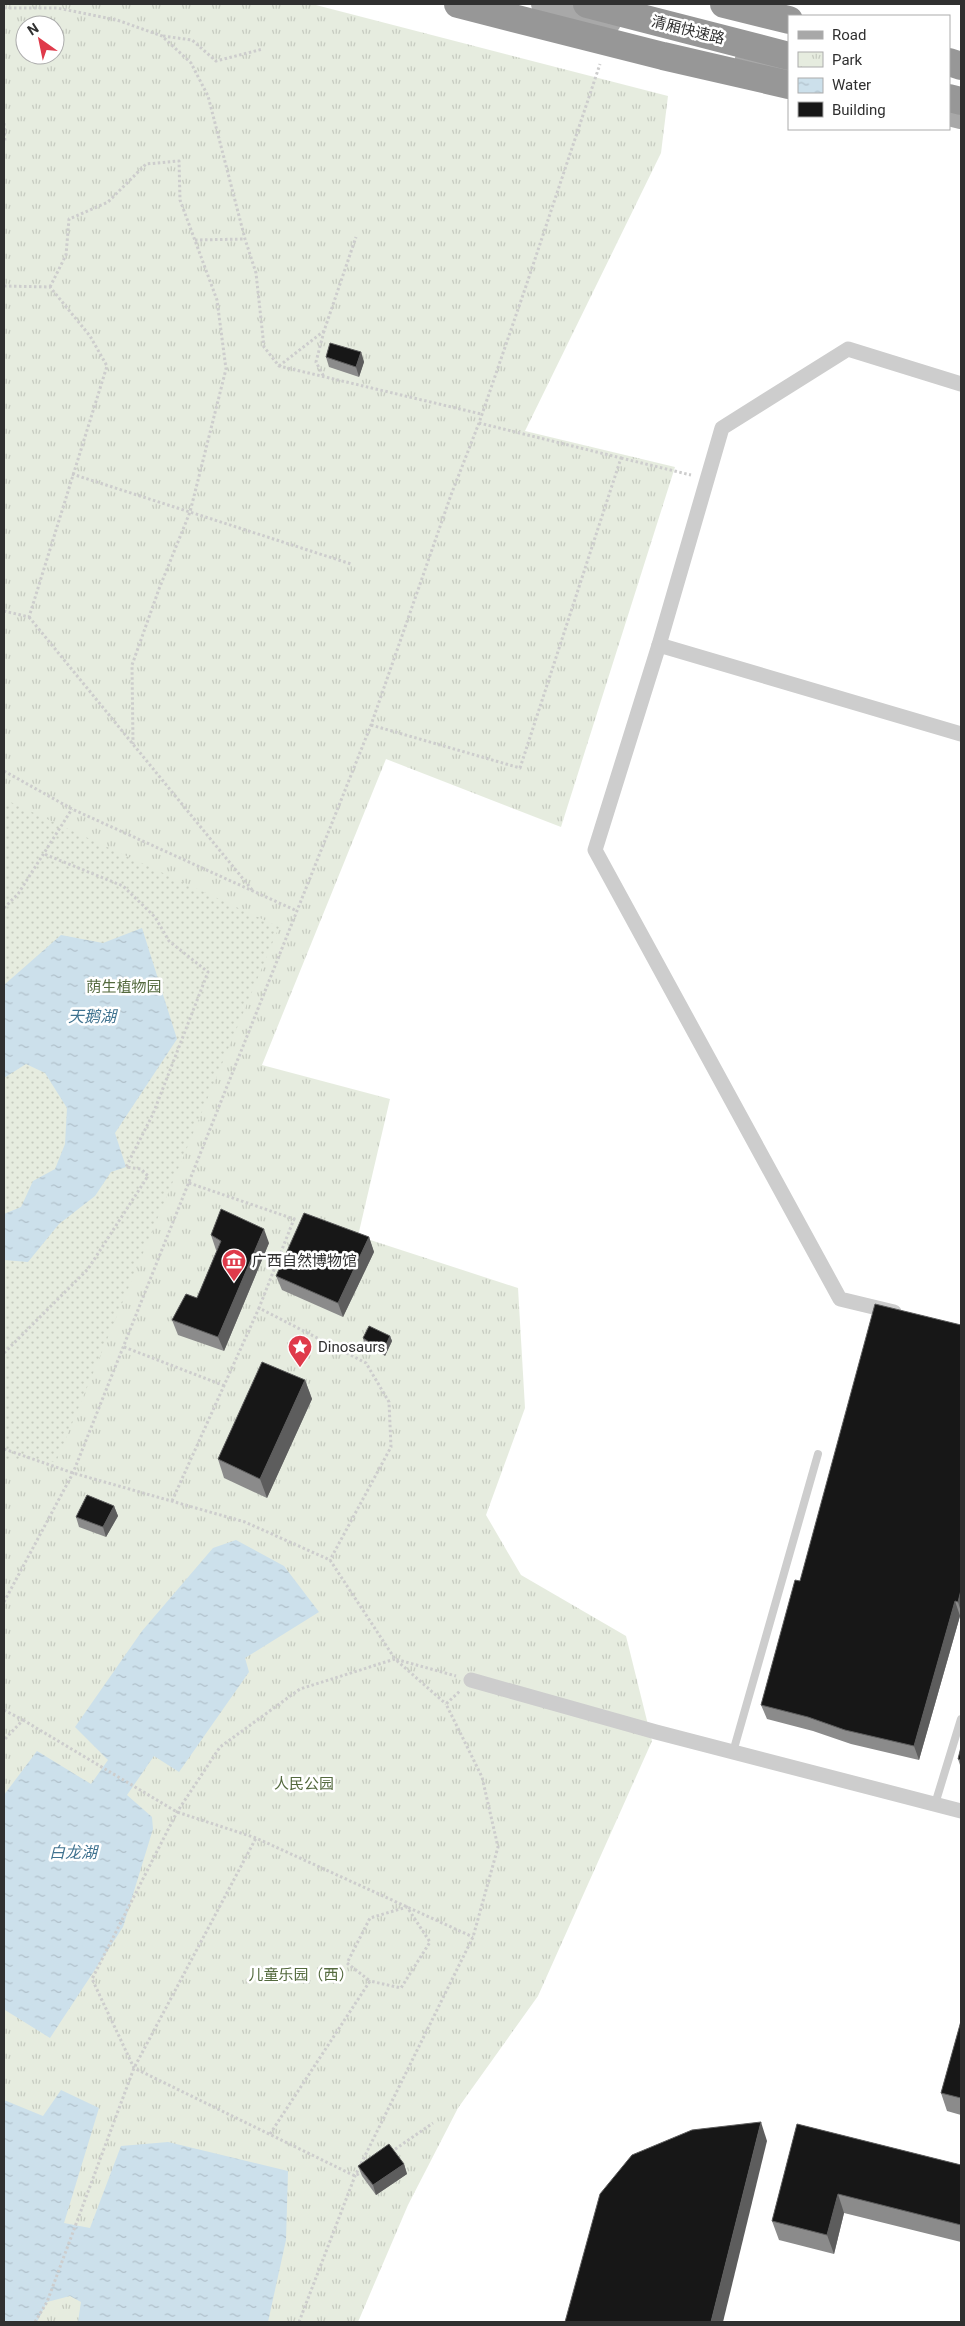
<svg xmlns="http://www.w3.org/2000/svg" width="965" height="2326" font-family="Roboto,'Noto Sans SC',sans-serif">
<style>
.park{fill:url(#park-tufts);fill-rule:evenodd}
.garden{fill:url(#garden-dots)}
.water{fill:url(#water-ripples)}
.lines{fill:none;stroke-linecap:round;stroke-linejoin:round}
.path{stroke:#cdcdcd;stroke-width:3;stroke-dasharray:2.5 2.5;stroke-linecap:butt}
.lane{stroke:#cdcdcd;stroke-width:8}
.street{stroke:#cdcdcd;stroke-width:15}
.primary{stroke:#a8a8a8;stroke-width:24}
.highway{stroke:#979797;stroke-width:28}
.wall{fill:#8b8b8b}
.shaded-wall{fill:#5d5d5d}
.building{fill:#171717;stroke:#5d5d5d}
.labels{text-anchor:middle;stroke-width:5;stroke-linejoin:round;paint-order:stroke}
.street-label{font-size:15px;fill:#303030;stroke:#fff}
.park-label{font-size:15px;fill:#546a3e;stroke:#fff}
.poi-label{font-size:15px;fill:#303030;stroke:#fff;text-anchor:start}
.water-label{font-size:16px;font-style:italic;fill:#407390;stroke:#fff}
</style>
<defs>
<pattern id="park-tufts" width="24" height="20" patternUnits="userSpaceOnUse" patternTransform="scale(1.25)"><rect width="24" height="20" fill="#e6ecdf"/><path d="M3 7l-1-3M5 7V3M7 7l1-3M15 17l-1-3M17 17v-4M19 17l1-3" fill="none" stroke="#c6cbc0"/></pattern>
<pattern id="garden-dots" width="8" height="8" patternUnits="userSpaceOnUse" patternTransform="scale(1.25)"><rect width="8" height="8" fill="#e6ecdf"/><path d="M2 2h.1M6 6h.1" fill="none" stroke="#c6cbc0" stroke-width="1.8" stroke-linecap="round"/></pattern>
<pattern id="water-ripples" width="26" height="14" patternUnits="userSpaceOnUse" patternTransform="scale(1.25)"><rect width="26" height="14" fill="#cce0eb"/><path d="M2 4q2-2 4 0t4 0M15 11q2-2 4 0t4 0" fill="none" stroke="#b0c0ca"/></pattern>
</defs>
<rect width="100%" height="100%" fill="#fff"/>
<path class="park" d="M 4,4 L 312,4 L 668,96 L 661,153 L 525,431 L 675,467 L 561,827 L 386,759 L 262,1065 L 390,1099 L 358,1236 L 518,1288 L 525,1408 L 486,1515 L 521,1575 L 626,1636 L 652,1741 L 538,1996 L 458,2108 L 408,2205 L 358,2322 L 4,2322 ZM 25,25 L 55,25 L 55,55 L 25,55 Z"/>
<polygon class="garden" points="4,799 279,927 56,1462 4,1460"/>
<g class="water">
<polygon points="142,928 177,1039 115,1133 126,1167 111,1172 95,1196 59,1224 28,1262 4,1260 4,1214 21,1207 33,1181 55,1169 65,1144 67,1108 45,1073 26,1064 4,1078 4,985 61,935 103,943"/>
<polygon points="236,1540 284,1566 319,1612 245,1658 249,1672 179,1772 154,1756 127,1795 152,1817 153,1829 123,1927 50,2038 5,2010 4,2013 4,1795 37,1751 91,1784 108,1760 75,1727 142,1631 213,1548"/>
<polygon points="61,2090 99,2108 64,2223 90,2228 121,2146 168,2142 288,2171 286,2240 268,2322 78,2322 81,2302 70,2296 47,2302 37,2322 4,2322 4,2100 43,2116"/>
</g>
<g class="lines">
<g class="path">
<polyline points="4,8 57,8 117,20 162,36 191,63 208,96 245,239 256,273 264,347 279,366 481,414"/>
<polyline points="163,36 192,40 216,61 263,49"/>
<polyline points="4,123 5,142"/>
<polyline points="195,240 245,239"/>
<polyline points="4,286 50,287 90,336 107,366 29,617 4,611"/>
<polyline points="50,287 66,255 69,219 108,202 146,164 179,161 180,200 217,300 226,369 190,512 159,589 132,665 133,744"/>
<polyline points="324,331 316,362 324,377"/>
<polyline points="279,366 324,331 356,237"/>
<polyline points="621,458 691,475"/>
<polyline points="72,474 351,564"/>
<polyline points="29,617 253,891"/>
<polyline points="371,725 520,768 621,458 479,423"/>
<polyline points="4,771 72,809 297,911"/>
<polyline points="4,908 18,894 72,809"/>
<polyline points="189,1183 294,1219 259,1308 366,1363 389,1402 391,1447 330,1560"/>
<polyline points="124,1347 225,1386"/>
<polyline points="4,1353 88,1269 148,1176 141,1169 126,1167 153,1114 208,972 169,941 155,917 123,886 44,854"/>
<polyline points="4,1449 73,1473 245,1522 330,1560 395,1659 456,1676"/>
<polyline points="172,1501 259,1308"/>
<polyline points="4,1602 73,1473 371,725 451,495 479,423 526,286 600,64"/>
<polyline points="4,1710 23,1720 4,1740"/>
<polyline points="23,1720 177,1812 256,1838 473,1937"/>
<polyline points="270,2134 370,1981 401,1988 430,1942 407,1907 370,1918 347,1963 370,1981"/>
<polyline points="391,2152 433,2123"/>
<polyline points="363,2171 355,2176 134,2068 92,1979 177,1812 220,1747 300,1689 395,1659 446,1704"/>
<polyline points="35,2322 47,2302 134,2068 256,1838"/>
<polyline points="299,2322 355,2176 473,1937 498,1847 482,1777 446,1704 460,1691"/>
</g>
<g class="lane">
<polyline points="733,1752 818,1454"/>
<polyline points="935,1804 961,1719"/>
</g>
<g class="street">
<polyline points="659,645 722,428 848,349 961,384"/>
<polyline points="894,1312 840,1299 595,850 659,645 961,734"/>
<polyline points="471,1680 656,1732 961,1811"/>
</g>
<g class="primary">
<polyline points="543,4 609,22"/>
<polyline points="747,59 789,70"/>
<polyline points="949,114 961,117"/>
</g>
<g class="highway">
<polyline points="458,4 663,56 789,85"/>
<polyline points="587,4 789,56"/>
<polyline points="724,4 789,20"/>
<polyline points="949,62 961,66"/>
<polyline points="949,98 961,101"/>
</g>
</g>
<g class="wall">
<polygon points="361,352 364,362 359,377 329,367 326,357"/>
<polygon points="211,1235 269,1243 224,1351 178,1335 172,1320 197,1298 217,1250 216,1250"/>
<polygon points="369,1237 374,1252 343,1317 282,1290 276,1276"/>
<polygon points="961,1325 961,1616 960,1616 919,1760 851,1744 813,1731 767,1719 761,1705 800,1581"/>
<polygon points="390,1336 392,1341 385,1356 364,1343 363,1338"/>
<polygon points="305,1380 312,1399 267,1498 224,1478 218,1459"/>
<polygon points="114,1506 118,1516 106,1537 79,1527 76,1517"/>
<polygon points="961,1747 961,1768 958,1759"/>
<polygon points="961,2021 961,2115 947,2111 941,2093"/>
<polygon points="797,2124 961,2165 961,2242 844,2213 834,2254 779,2240 772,2221"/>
<polygon points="404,2164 407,2174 376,2195 362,2176 358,2166"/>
</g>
<g class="shaded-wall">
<polygon points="361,352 364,362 359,377 356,367"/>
<polygon points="264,1229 269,1243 224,1351 218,1337"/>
<polygon points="369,1237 374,1252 343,1317 338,1303"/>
<polygon points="390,1336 392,1341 385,1356 383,1351"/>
<polygon points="305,1380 312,1399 267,1498 260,1479"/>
<polygon points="114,1506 118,1516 106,1537 103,1527"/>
<polygon points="961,1590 961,1612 958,1602"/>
<polygon points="955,1601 960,1616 919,1760 914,1746"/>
<polygon points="761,2122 767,2141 723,2322 711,2322"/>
<polygon points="404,2164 407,2174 376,2195 373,2185"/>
<polygon points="838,2194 844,2213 834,2254 827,2235"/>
</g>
<g class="building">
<polygon points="330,343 361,352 356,367 326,357"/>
<polygon points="221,1209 264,1229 218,1337 172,1320 186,1294 197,1298 221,1241 211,1235"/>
<polygon points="304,1213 369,1237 338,1303 276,1276"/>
<polygon points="875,1304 961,1325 961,1590 958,1602 955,1601 914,1746 845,1730 808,1717 761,1705 795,1580 800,1581"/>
<polygon points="369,1326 390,1336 383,1351 363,1338"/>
<polygon points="262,1362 305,1380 260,1479 218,1459"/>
<polygon points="87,1495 114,1506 103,1527 76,1517"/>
<polygon points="961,1747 961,1760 958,1759"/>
<polygon points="961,2021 961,2098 941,2093"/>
<polygon points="761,2122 711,2322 565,2322 600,2194 632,2155 692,2130"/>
<polygon points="797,2124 961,2165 961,2225 838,2194 827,2235 772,2221"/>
<polygon points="389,2144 404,2164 373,2185 358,2166"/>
</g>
<defs>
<symbol id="museum-pin" viewBox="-11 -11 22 30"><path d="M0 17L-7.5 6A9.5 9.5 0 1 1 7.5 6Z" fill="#df3a4a" stroke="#fff"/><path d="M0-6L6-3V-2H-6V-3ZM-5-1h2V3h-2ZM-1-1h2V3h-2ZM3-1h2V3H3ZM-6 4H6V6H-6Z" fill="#fff"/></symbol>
<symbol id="sight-pin" viewBox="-11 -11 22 30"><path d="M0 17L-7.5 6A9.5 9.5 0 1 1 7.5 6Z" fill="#df3a4a" stroke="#fff"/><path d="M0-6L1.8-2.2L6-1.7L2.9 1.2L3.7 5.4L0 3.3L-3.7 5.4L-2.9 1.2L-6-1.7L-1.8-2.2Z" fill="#fff"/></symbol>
</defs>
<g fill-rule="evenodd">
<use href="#museum-pin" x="220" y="1247" width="28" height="38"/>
<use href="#sight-pin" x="286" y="1333" width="28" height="38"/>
</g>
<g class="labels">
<g class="street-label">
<text transform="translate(688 30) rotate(14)" y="5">清厢快速路</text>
</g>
<g class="park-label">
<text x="124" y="992">荫生植物园</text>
<text x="304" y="1789">人民公园</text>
<text x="301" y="1980">儿童乐园（西）</text>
</g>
<g class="poi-label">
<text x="252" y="1266">广西自然博物馆</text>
<text x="318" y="1352">Dinosaurs</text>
</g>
<g class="water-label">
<text x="92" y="1022">天鹅湖</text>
<text x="73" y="1858">白龙湖</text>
</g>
</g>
<rect width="965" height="2326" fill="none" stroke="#303030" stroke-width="10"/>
<rect x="788" y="15" width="162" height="115" fill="#ffffff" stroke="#acacac"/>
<rect x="798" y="31" width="25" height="8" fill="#a8a8a8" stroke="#acacac"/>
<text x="832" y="40" font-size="15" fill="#303030">Road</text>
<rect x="798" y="52" width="25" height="15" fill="url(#park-tufts)" stroke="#acacac"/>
<text x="832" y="65" font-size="15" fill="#303030">Park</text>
<rect x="798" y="78" width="25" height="15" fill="url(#water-ripples)" stroke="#acacac"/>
<text x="832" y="90" font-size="15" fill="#303030">Water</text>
<rect x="798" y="102" width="25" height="15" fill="#171717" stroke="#acacac"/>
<text x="832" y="115" font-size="15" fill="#303030">Building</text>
<g transform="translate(40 40) rotate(327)"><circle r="24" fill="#ffffff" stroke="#acacac"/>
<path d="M0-4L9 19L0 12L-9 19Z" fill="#df3a4a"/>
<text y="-8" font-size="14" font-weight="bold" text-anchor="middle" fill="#303030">N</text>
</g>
</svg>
